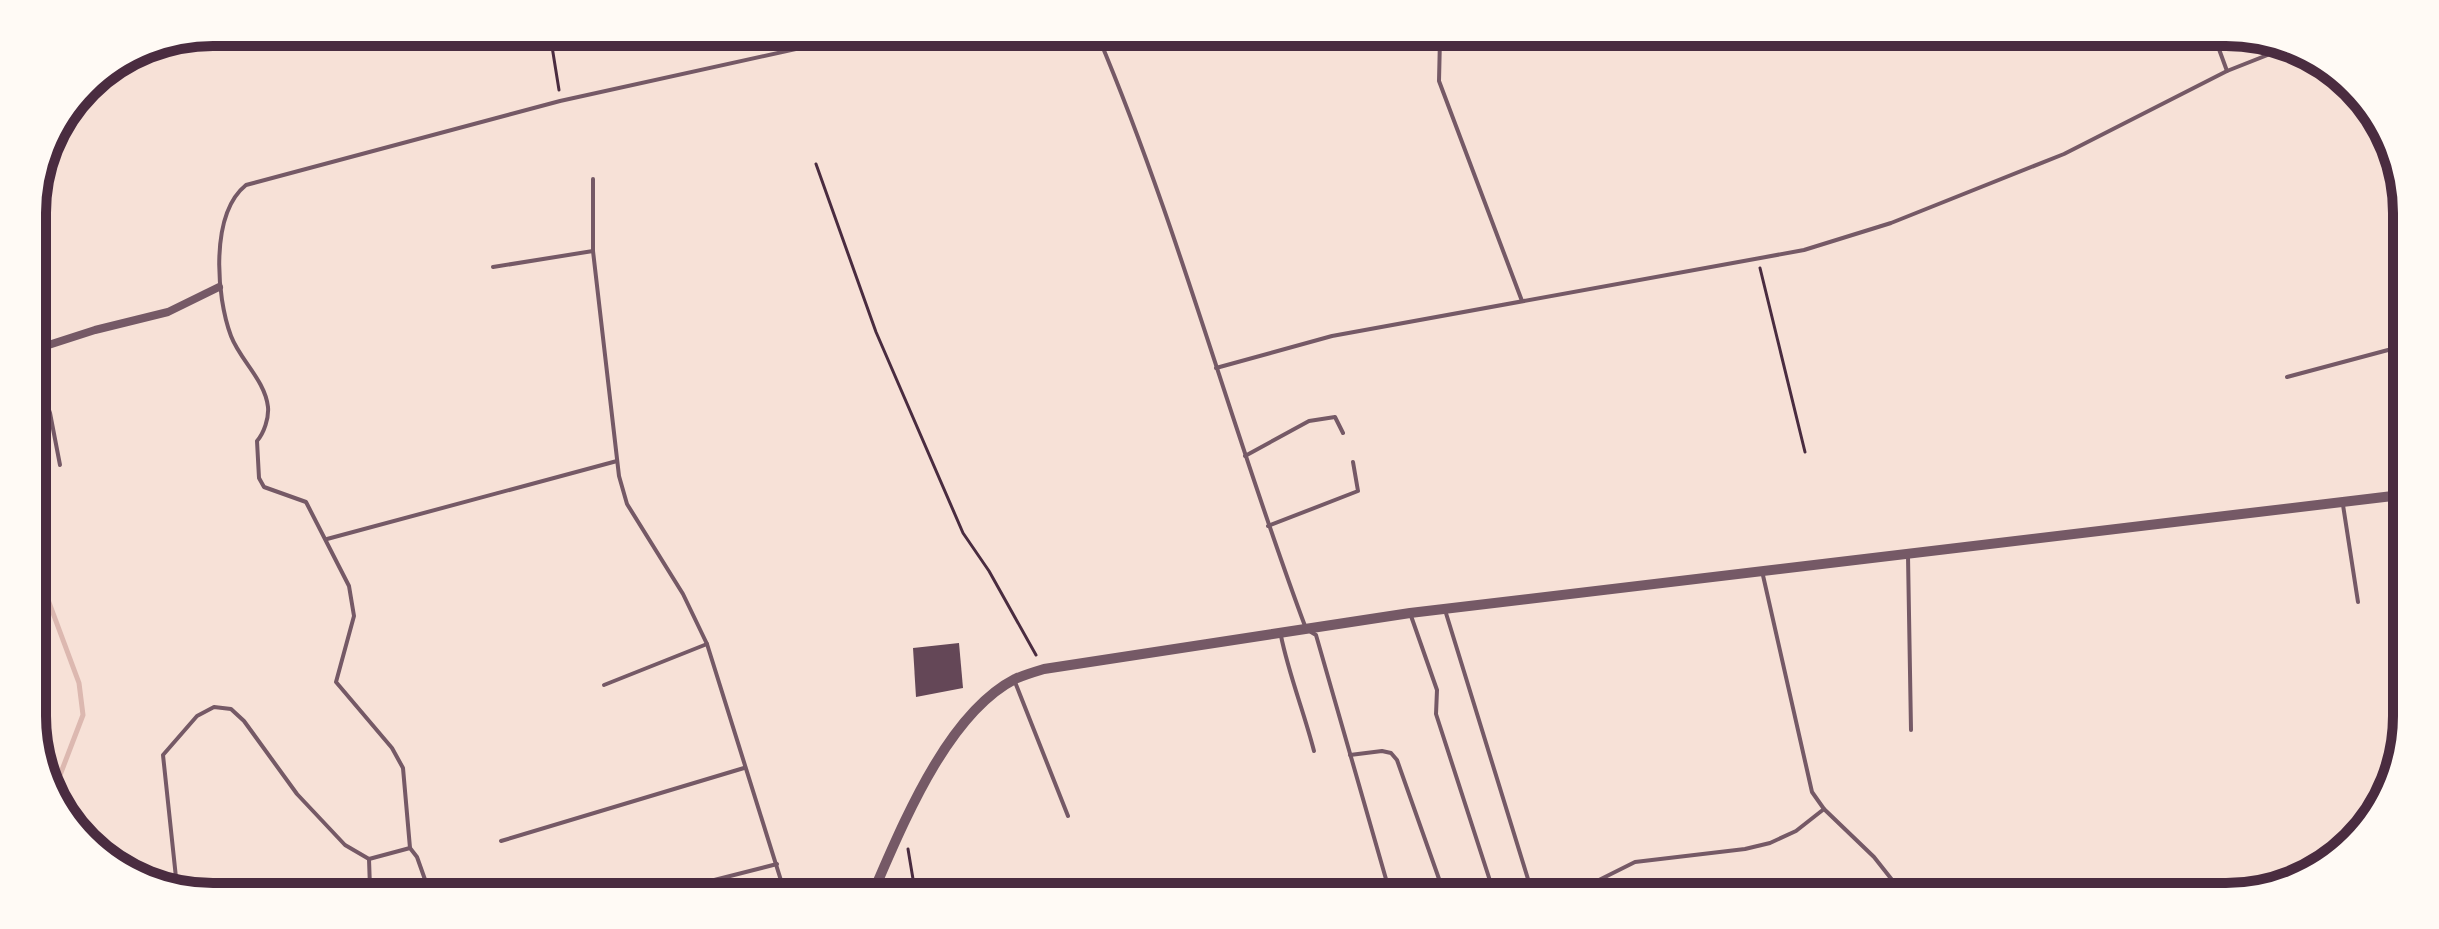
<svg xmlns="http://www.w3.org/2000/svg" width="2439" height="929" font-family="Figtree,sans-serif">
<style>
.lines{fill:none;stroke-linecap:round;stroke-linejoin:round}
.stream{stroke:#dcb8b0;stroke-width:5}
.building{fill:#644757}
.path{stroke:#4a2c40;stroke-width:3}
.service{stroke:#755966;stroke-width:4}
.minor{stroke:#755966;stroke-width:8}
.tertiary{stroke:#755966;stroke-width:10}
.rim{fill:none;stroke:#4a2c40;stroke-width:10}
</style>
<rect width="100%" height="100%" fill="#f7e1d7"/>
<g class="lines">
<polyline class="stream" points="34,545 47,597 79,683 83,715 57,783 57,795"/>
</g>
<polygon class="building" points="959,643 963,688 916,697 913,648"/>
<g class="lines">
<g class="path">
<polyline points="550,34 559,90"/>
<polyline points="816,164 876,332 963,533 989,571 1036,655"/>
<polyline points="1760,268 1805,452"/>
<polyline points="908,849 915,891"/>
</g>
<g class="service">
<path d="M 1098,36 C 1179,228 1232,431 1305,626"/>
<polyline points="1440,38 1439,81 1522,301"/>
<polyline points="2216,41 2227,71"/>
<polyline points="593,179 593,251 619,476 627,504 683,594 707,644 784,890"/>
<polyline points="493,267 593,251"/>
<polyline points="33,366 50,413 60,465"/>
<polyline points="1216,368 1332,336 1804,250 1891,223 2064,154 2227,71 2290,46"/>
<polyline points="2287,377 2403,346"/>
<polyline points="1245,456 1309,421 1335,417 1343,433"/>
<polyline points="2343,505 2358,602"/>
<polyline points="1268,526 1358,491 1353,462"/>
<polyline points="327,539 617,461"/>
<polyline points="1908,556 1911,730"/>
<polyline points="1762,571 1812,792 1824,809 1874,857 1904,895"/>
<polyline points="1445,610 1528,879"/>
<polyline points="1410,613 1437,690 1436,714 1494,893"/>
<polyline points="1311,632 1316,635 1390,893"/>
<path d="M 1281,636 C 1289,675 1304,712 1314,751"/>
<polyline points="1015,682 1068,816"/>
<polyline points="604,685 707,644"/>
<polyline points="1350,755 1382,751 1391,753 1397,760 1444,893"/>
<polyline points="501,841 744,768"/>
<path d="M 410,848 L 403,768 L 392,748 L 336,682 L 354,616 L 349,586 L 306,502 L 264,487 L 259,478 L 257,441 C 264,433 269,418 268,407 C 265,380 240,360 231,336 C 216,296 210,214 246,185 L 560,101 L 814,45 L 844,35"/>
<polyline points="369,859 410,848 417,857 428,888"/>
<polyline points="369,859 370,888"/>
<polyline points="177,887 163,755 197,716 214,707 231,709 244,721 297,794 345,845 369,859"/>
<polyline points="675,890 777,864"/>
<polyline points="1571,894 1635,862 1745,849 1770,843 1796,831 1824,809"/>
</g>
<polyline class="minor" points="33,350 95,330 168,312 219,287"/>
<path class="tertiary" d="M 874,890 C 903,824 947,714 1015,679 C 1024,675 1034,672 1044,669 L 1410,613 L 2401,495"/>
</g>
<path d="M0 0H2439V929H0ZM213 46H2226A167 167 0 0 1 2393 213V716A167 167 0 0 1 2226 883H213A167 167 0 0 1 46 716V213A167 167 0 0 1 213 46Z" fill="#fffaf5" fill-rule="evenodd"/>
<path class="rim" d="M213 46H2226A167 167 0 0 1 2393 213V716A167 167 0 0 1 2226 883H213A167 167 0 0 1 46 716V213A167 167 0 0 1 213 46Z"/>
</svg>
